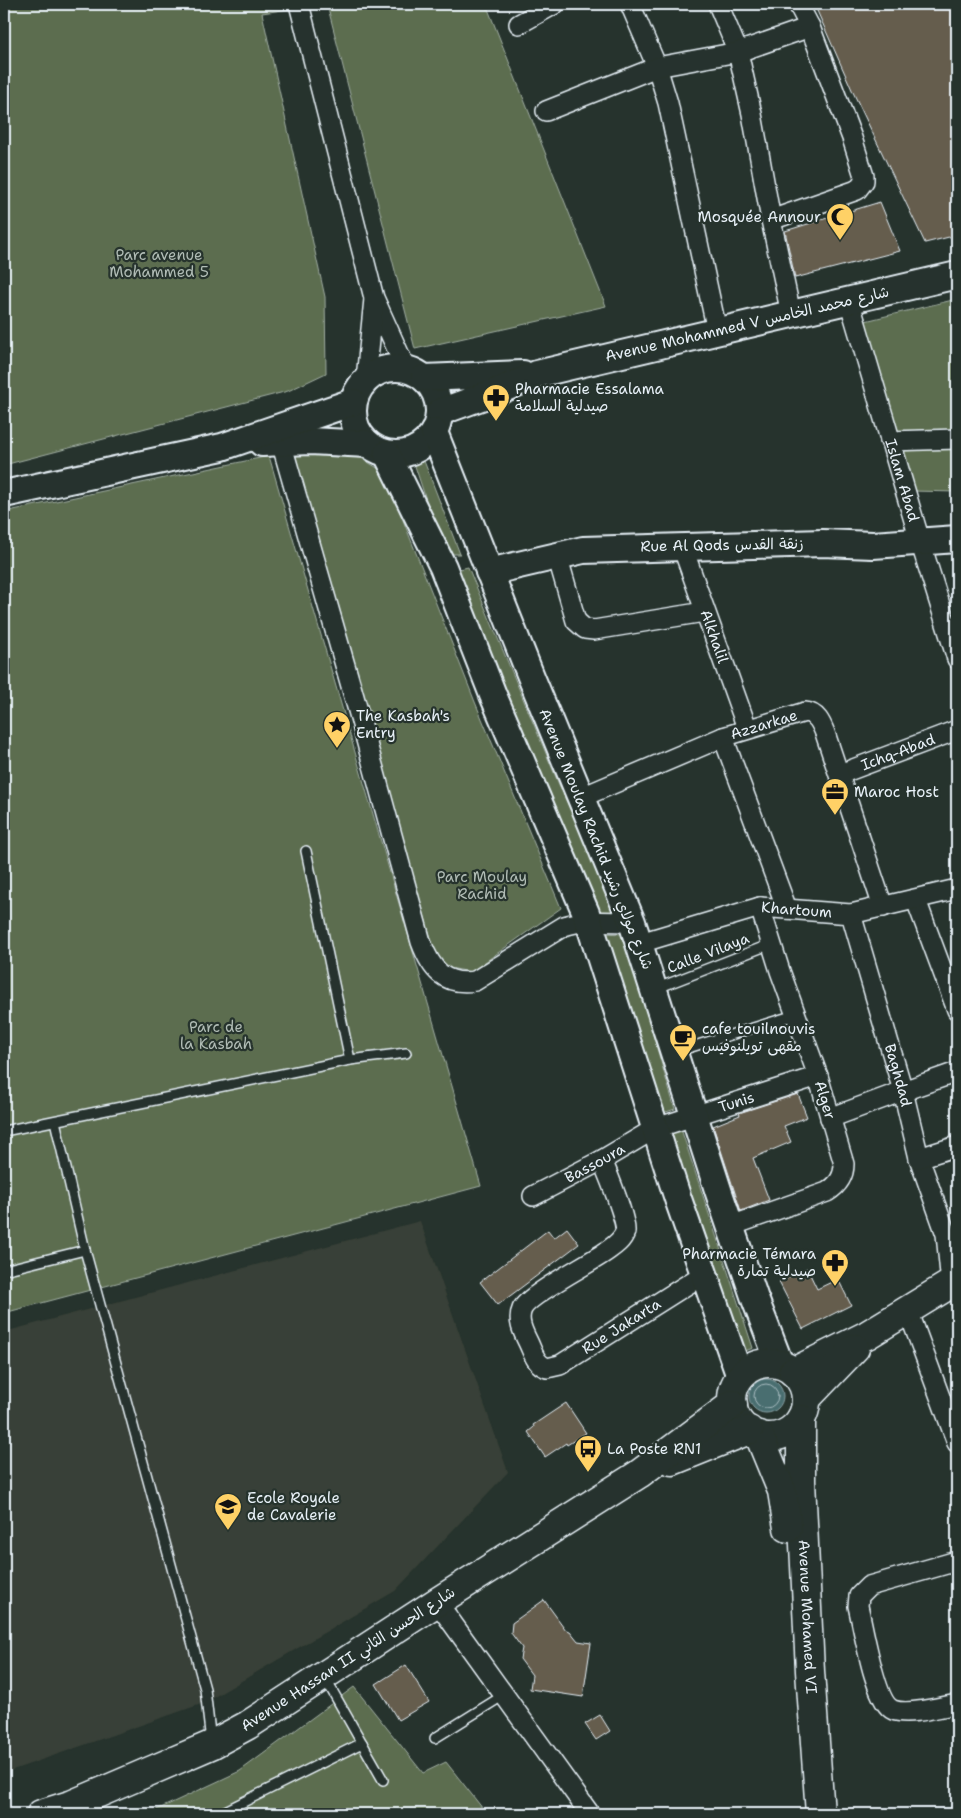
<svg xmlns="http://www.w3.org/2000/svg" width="961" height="1818" font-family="'Shantell Sans','Playpen Sans Arabic',sans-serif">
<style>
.built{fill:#394037}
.green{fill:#5c6d50;stroke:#a2afa4}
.water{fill:#4a6e70;stroke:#89a2a6}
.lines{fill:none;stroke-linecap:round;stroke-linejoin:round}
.shore{stroke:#a9bdc2;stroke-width:1}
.building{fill:#655d4e;stroke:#e8f1f8}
.lane-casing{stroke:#e8f1f8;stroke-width:12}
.street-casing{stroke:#e8f1f8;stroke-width:22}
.secondary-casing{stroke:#e8f1f8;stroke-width:30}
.primary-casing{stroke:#e8f1f8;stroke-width:31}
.lane{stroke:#26332d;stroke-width:9}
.street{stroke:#26332d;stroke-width:19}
.secondary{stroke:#26332d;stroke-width:26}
.primary{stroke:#26332d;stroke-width:28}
.labels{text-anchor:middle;stroke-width:4.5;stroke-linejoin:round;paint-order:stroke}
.poi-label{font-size:15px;fill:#e8f1f8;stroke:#26332d;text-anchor:start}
.park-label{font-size:15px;fill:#b0bcb5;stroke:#26332d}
.street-label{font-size:15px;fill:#e8f1f8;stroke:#26332d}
</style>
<rect width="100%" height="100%" fill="#26332d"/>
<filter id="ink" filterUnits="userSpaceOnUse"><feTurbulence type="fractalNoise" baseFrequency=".02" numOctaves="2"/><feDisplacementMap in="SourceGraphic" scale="10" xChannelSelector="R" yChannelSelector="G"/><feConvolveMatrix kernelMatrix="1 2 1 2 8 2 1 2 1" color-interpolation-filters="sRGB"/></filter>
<g filter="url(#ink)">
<polygon class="built" points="420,1221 508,1472 395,1591 204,1703 4,1773 4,1332"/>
<g class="green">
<polygon points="4,4 324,4 262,13 325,297 326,373 288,391 4,465"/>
<polygon points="327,4 486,4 606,306 415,349"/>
<polygon points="957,299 957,492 912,491 861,322"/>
<polygon points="340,445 384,472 475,702 561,908 471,972 439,966 289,449"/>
<polygon points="269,456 481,1186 4,1313 4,512"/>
<polygon points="424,461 460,554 444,554 414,463"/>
<polygon points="468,567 563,794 620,917 595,914 452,571"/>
<polygon points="604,933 623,934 675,1109 660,1114"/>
<polygon points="681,1129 753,1348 737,1354 664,1133"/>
<polygon points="354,1687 423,1773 446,1762 487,1814 148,1814 240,1771"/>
</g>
<circle class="water" cx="766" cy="1396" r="17"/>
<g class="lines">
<circle class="shore" cx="766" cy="1396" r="12"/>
</g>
<g class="building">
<polygon points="814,4 957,4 957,235 925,243 853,92"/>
<polygon points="880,202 900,251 795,278 785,231"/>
<polygon points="798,1094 807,1117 784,1126 791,1142 753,1158 769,1200 741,1211 713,1126 740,1115 739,1113"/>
<polygon points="567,1228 579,1244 498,1305 480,1282 548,1230 554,1238"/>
<polygon points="807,1268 817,1289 838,1279 851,1305 803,1329 779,1282"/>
<polygon points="566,1403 586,1433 567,1445 566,1443 545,1457 528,1432 534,1427 533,1425"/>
<polygon points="544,1600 566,1630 570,1631 578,1641 591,1643 583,1697 530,1689 532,1675 520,1659 522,1648 511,1633 512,1623"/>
<polygon points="406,1665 429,1702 398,1720 376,1684"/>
<polygon points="600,1715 610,1731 596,1740 585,1724"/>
</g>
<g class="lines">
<defs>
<g id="lane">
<polyline points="306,851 350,1060"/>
<polyline points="655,989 771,944"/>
<polyline points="675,1052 795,1015"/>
<polyline points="55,1121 85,1250 205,1689 211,1742"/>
<polyline points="4,1131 350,1060 406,1053"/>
<polyline points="4,1270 85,1250"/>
<polyline points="325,1678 383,1780"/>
<polyline points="435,1738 504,1695"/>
<polyline points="219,1814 362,1743"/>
</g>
<g id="street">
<polyline points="299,4 374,298 406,369"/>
<polyline points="630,4 657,67 668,103 717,331"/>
<polyline points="718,4 738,52 752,114 771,220 791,314"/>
<polyline points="519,24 555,4"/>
<polyline points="546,111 657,67 738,52 810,27"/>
<polyline points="771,220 857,190 864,181 864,176 852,138 810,27 798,4"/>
<path id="s1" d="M 849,300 L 920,541 L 957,659"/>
<polyline points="366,379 374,299"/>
<polyline points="890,441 957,439"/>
<path d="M 281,442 L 359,714 L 421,942 C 431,969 444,986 475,981 L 564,926 C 586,919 609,922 632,922"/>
<path id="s2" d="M 682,546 L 747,728"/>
<polyline points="557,555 576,621 585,629 594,630 704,612"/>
<polyline points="723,737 787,909"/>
<path id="s3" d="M 840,774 L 957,730"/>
<path id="s4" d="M 582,797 L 723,737 L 805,712 C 817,713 821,723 825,733 L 883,907"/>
<polyline points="916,900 957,1010"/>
<path id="s5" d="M 851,914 L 903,1091 L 919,1158 L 946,1234 L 951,1284"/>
<path id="s6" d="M 640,943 L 760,907 L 851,914 L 957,889"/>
<polyline points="830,1118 903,1091 957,1072"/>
<polyline points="919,1158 957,1146"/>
<path id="s7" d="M 602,1160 C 607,1172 628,1222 625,1232 C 622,1241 614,1246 607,1251 C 589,1264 529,1294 522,1309 C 517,1320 523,1332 528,1342 C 533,1352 535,1364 547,1368 L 560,1365 L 704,1274"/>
<path id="s8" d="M 533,1196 L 602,1160 L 656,1128 L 818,1076"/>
<path d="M 731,1226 L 827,1192 C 838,1185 844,1177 844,1164 L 818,1076 L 780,971 L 760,907"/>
<polyline points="908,1310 957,1443"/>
<path d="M 957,1561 L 869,1586 L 859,1596 L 858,1606 C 863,1626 875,1703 893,1710 C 908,1716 940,1707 957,1704"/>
<polyline points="437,1602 590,1814"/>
</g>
<g id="secondary">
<circle cx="396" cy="411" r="43"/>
<polyline points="424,378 523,374"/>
<polyline points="440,412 503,389 537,374 957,275"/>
<polyline points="434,432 532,679 632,922 719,1193 755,1299 780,1364"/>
<polyline points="262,443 310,441 368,444"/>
<polyline points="387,454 443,567 493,695 586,913 678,1199 740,1377"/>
<polyline points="4,494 222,447 353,402"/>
<polyline points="489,572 583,550 823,543 873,545 957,539"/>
</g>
<g id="primary">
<circle cx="769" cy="1400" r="37"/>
<polyline points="793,1372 867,1335 957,1280"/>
<polyline points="806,1399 855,1348"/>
<path id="s9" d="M 801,1419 L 801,1481 L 810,1671 L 820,1814"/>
<polyline points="759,1435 782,1491 788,1528"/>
<polyline points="672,1461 749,1430"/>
<polyline points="41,1814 73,1804 148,1772 211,1745 248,1725 437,1602 639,1474 733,1404"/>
</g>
</defs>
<use href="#lane" class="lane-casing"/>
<use href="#street" class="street-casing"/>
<use href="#secondary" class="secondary-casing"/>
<use href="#primary" class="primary-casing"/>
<use href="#lane" class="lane"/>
<use href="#street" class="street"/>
<use href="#secondary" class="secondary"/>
<use href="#primary" class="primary"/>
</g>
</g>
<defs>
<symbol id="mosque-pin" viewBox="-11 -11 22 30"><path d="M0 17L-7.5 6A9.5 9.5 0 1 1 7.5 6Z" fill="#ffd166" stroke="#26332d"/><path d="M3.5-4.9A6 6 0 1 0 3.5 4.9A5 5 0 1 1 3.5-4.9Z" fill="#111"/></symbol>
<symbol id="pharmacy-pin" viewBox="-11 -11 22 30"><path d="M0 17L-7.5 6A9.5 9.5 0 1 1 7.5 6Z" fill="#ffd166" stroke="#26332d"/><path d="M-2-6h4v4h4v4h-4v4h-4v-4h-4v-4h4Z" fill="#111"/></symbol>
<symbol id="sight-pin" viewBox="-11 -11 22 30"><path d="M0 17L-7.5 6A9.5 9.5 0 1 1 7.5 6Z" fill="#ffd166" stroke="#26332d"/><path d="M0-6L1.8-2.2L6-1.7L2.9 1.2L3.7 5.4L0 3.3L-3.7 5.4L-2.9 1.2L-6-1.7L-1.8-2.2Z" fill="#111"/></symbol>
<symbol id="office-pin" viewBox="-11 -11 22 30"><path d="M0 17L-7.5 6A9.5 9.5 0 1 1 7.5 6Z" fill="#ffd166" stroke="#26332d"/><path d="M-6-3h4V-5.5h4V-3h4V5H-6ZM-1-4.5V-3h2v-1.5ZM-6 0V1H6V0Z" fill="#111"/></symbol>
<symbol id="cafe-pin" viewBox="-11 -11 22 30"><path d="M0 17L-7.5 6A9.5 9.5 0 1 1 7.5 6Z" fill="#ffd166" stroke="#26332d"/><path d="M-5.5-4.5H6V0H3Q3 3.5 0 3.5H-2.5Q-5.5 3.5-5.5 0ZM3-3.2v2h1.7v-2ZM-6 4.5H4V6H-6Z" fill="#111"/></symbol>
<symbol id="bus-pin" viewBox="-11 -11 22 30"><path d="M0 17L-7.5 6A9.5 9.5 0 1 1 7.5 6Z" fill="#ffd166" stroke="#26332d"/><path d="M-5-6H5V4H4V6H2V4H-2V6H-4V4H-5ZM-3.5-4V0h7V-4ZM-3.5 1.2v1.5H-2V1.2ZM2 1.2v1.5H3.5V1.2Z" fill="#111"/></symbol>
<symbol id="university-pin" viewBox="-11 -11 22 30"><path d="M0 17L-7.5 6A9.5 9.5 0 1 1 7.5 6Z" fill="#ffd166" stroke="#26332d"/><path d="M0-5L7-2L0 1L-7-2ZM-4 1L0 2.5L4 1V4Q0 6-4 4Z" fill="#111"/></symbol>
</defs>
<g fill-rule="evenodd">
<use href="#mosque-pin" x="824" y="201" width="32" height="43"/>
<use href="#pharmacy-pin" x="480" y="382" width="32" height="43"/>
<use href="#sight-pin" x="321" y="709" width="32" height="43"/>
<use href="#office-pin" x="819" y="776" width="32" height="43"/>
<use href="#cafe-pin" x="667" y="1022" width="32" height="43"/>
<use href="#pharmacy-pin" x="819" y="1247" width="32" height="43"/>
<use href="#bus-pin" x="572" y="1433" width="32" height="43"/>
<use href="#university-pin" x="212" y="1491" width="32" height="43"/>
</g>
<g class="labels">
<g class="poi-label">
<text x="821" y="222" text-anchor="end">Mosquée Annour</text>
<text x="515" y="394">Pharmacie Essalama<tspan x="515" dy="17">صيدلية السلامة</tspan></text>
<text x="356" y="721">The Kasbah's<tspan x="356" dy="17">Entry</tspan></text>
<text x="854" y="797">Maroc Host</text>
<text x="702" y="1034">cafe touilnouvis<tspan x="702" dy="17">مقهى تويلنوفيس</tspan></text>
<text x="816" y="1259" text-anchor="end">Pharmacie Témara<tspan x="816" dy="17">صيدلية تمارة</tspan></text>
<text x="607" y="1454">La Poste RN1</text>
<text x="247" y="1503">Ecole Royale<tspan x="247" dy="17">de Cavalerie</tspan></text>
</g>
<g class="park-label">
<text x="159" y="260">Parc avenue<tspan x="159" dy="17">Mohammed 5</tspan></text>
<text x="482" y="882">Parc Moulay<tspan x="482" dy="17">Rachid</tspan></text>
<text x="216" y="1032">Parc de<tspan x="216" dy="17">la Kasbah</tspan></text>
</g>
<g class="street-label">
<text transform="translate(747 324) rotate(-13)" y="5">Avenue Mohammed V شارع محمد الخامس</text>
<text dy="5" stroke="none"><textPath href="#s1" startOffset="188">Islam Abad</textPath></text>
<text transform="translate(722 545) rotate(-1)" y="5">Rue Al Qods زنقة القدس</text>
<text dy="5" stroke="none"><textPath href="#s2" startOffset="96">Alkhalil</textPath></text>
<text dy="5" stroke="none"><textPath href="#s4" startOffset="196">Azzarkae</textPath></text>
<text dy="5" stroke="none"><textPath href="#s3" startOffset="62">Ichq-Abad</textPath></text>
<text transform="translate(596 839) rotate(68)" y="5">Avenue Moulay Rachid شارع مولاي رشيد</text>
<text dy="5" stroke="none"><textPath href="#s6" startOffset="162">Khartoum</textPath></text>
<text transform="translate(708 953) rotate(-21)" y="5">Calle Vilaya</text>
<text dy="5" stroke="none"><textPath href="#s5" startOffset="168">Baghdad</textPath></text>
<text transform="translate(825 1100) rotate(73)" y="5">Alger</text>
<text dy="5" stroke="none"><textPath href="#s8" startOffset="225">Tunis</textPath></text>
<text dy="5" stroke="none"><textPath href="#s8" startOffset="70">Bassoura</textPath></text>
<text dy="5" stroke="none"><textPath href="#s7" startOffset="360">Rue Jakarta</textPath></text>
<text dy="5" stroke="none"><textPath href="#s9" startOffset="198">Avenue Mohamed VI</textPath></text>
<text transform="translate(348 1659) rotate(-33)" y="5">Avenue Hassan II شارع الحسن الثاني</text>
</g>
</g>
<rect width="961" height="1818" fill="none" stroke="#26332d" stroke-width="20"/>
<rect x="10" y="10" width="941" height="1798" fill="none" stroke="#e8f1f8" stroke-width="2" filter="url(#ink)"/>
</svg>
